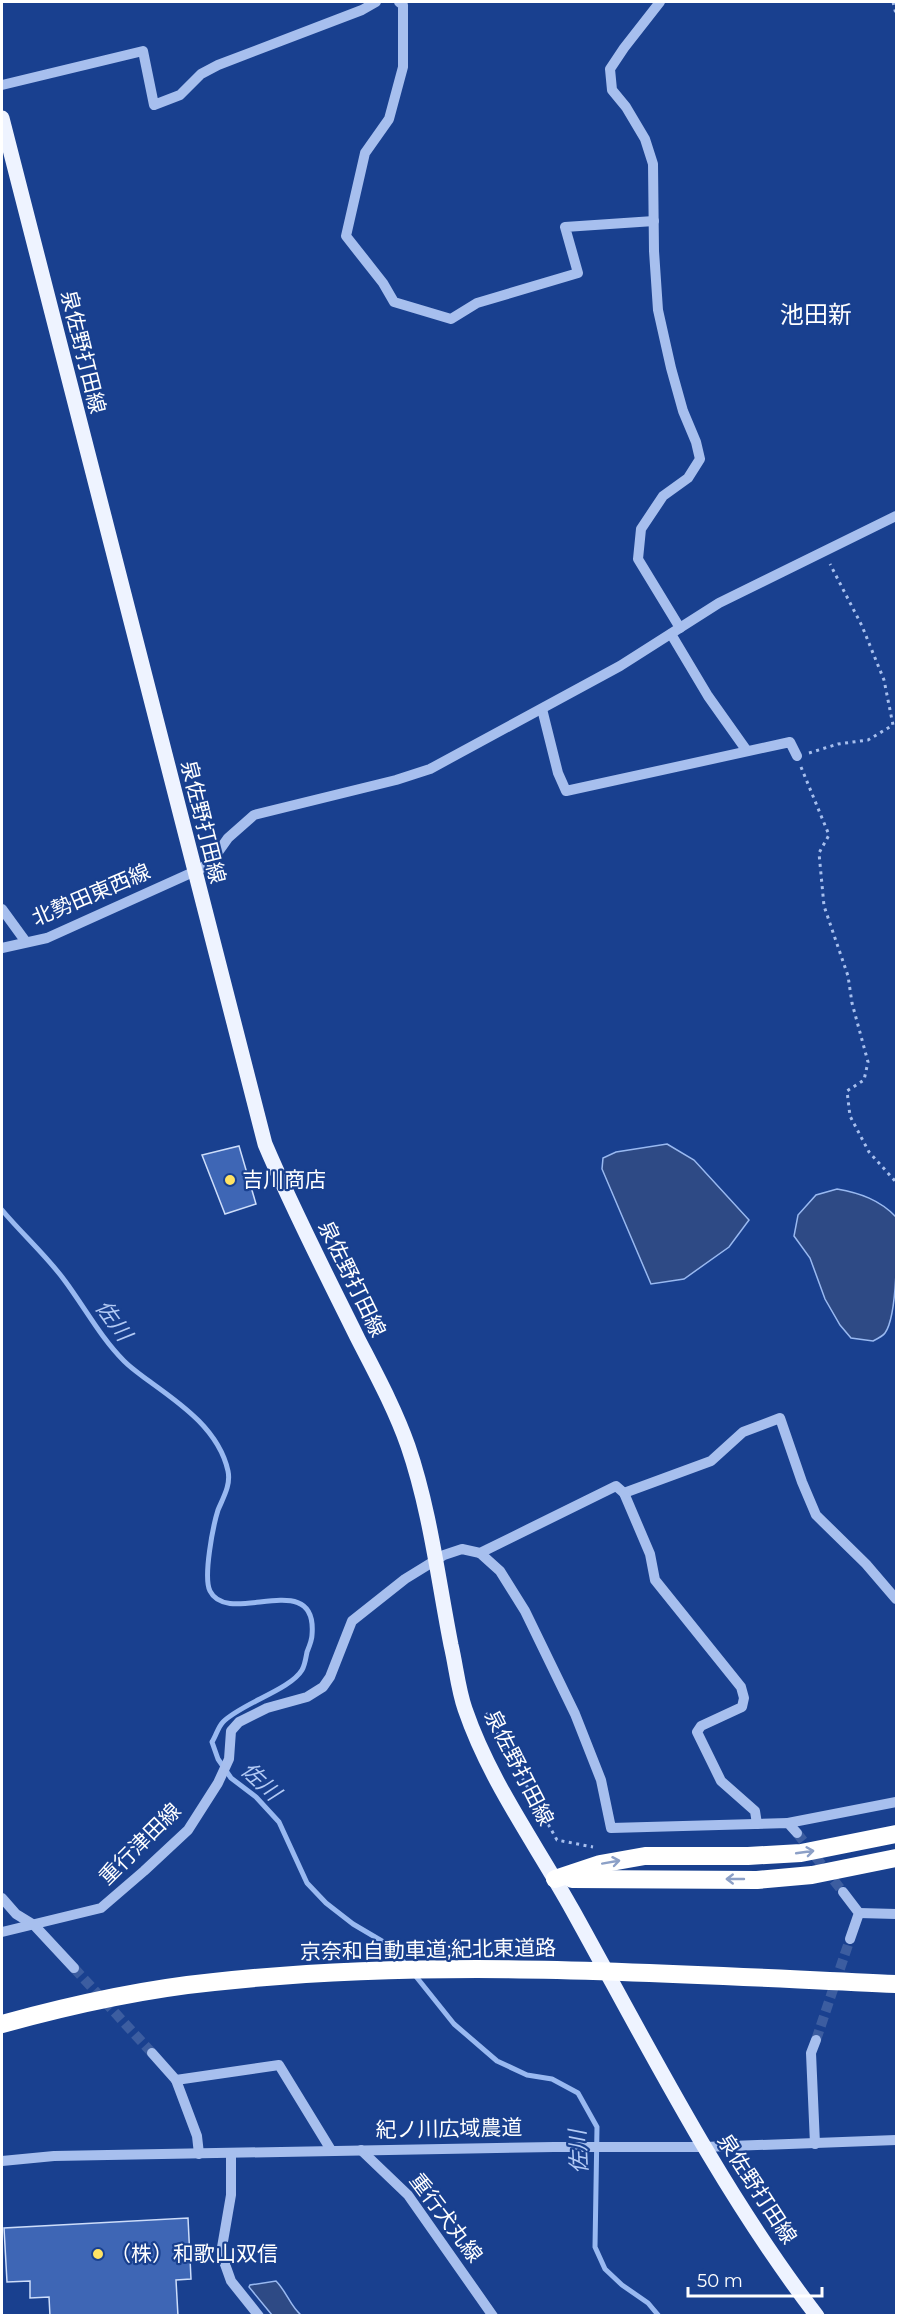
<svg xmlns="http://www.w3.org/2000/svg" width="898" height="2317" font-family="Montserrat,'Noto Sans JP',sans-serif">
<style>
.water{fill:#2e4a85;stroke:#99b9f1;stroke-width:1.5}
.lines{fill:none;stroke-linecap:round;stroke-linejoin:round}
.stream{stroke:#99b9f1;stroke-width:5}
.building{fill:#3e66b5;stroke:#cdddfa;stroke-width:1.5}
.minor-tunnel{stroke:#3c5da0;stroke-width:10;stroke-dasharray:10 5;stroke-linecap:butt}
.path{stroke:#a7bfee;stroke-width:3;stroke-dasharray:3 4.5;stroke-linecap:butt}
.minor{stroke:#a7bfee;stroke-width:10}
.major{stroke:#eef3ff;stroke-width:15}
.highway{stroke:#fff;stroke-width:18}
.oneway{stroke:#8ca0c7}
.poi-dot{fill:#ffe364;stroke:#19408f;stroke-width:2}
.labels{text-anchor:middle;stroke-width:4.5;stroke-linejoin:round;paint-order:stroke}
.street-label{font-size:21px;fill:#fff;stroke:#19408f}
.poi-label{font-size:21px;fill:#fff;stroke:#19408f;text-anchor:start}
.water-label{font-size:22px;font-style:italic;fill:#b3caf5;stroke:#19408f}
.quarter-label{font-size:24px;fill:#fff;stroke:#19408f}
</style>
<rect width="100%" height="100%" fill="#19408f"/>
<g class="water">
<polygon points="667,1144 694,1160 749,1220 729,1247 684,1279 651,1284 602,1169 603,1158 616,1152"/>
<path d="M 837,1189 C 860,1193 880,1200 896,1217 C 897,1242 898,1315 885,1333 C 883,1336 877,1339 873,1341 L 851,1338 L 840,1325 L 825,1299 L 810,1258 L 794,1236 L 798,1215 L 816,1195 Z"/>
<path d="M 276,2281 C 287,2292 290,2306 301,2315 L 272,2315 L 249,2287 L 250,2285 Z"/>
</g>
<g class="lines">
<g class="stream">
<path d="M 2,1210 C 22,1234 47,1256 65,1281 C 85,1308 101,1338 124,1361 C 132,1369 141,1375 149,1381 C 181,1404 219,1430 228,1471 C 231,1485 223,1498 218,1510 C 213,1526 203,1577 210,1591 C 228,1628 318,1566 312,1635 C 312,1640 309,1647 307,1652 C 306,1657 305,1665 302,1670 C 290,1690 242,1703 223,1722 C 218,1727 216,1736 212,1742 L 218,1759 L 231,1778 L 256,1797 L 279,1822 L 307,1883 L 326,1903 L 353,1924 L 392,1947 L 406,1965"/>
<polyline points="414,1974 454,2024 497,2061 527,2075 552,2079 578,2093 597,2127 595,2247 605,2269 622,2285 648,2303 659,2316"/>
</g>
</g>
<g class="building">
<polygon points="239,1146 256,1204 225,1214 202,1155"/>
<polygon points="188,2218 191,2279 176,2280 178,2316 50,2316 49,2297 30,2298 30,2281 7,2282 4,2228"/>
</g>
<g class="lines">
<g class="minor-tunnel">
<polyline points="797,1833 843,1892"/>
<polyline points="74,1968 152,2053"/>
<polyline points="816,2040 850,1939"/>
</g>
<g class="path">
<polyline points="893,2 896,14"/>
<polyline points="809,753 838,744 868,740 893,725 884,680 862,626 830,564"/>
<polyline points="801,767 829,835 819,853 824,906 848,976 852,1003 868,1062 864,1080 847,1091 850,1116 869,1152 896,1182"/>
<polyline points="486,1713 557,1840 593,1847"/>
</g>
<g class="minor">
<polyline points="399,2 403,5 403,67 389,119 365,153 346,236 383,283 394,302 451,319 477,303 578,273 565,227 654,221"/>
<polyline points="660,2 624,48 610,69 612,90 626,107 645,139 653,164 654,251 658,310 671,368 683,411 696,442 700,459 688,478 663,496 641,529 638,559 680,628"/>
<polyline points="2,85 143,51 154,105 180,95 201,74 218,65 362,10 376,2"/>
<polyline points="671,634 708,696 747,751"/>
<polyline points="542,709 558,773 566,791 790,742 797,756"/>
<polyline points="2,909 26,942"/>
<polyline points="2,948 47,938 200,869 211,862 228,838 254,815 396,780 430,769 620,666 719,603 896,516"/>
<polyline points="624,1493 711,1461 743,1432 780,1418 802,1482 816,1515 866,1564 896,1599"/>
<polyline points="480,1553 500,1571 525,1611 575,1714 601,1780 611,1828 788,1823 797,1833"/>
<polyline points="788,1823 896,1802"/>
<polyline points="843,1892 859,1913 850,1939"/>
<polyline points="2,1898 16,1914 34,1925 74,1968"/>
<polyline points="859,1913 896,1914"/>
<polyline points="2,1932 101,1908 144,1871 188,1830 218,1783 229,1759 231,1731 239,1722 267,1708 307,1697 323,1687 330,1677 352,1621 405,1579 444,1555 462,1549 480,1553 616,1486 624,1493 650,1554 655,1580 741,1687 744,1698 742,1707 701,1726 697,1732 721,1781 755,1811 757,1824"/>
<polyline points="152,2053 176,2080 279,2065 331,2150"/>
<polyline points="176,2080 197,2136 199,2154"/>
<polyline points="815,2144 811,2053 816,2040"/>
<polyline points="361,2150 408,2195 493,2316"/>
<polyline points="231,2153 231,2195 221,2253 231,2281 259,2316"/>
<polyline points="2,2161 54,2156 554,2147 704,2147 896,2140"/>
</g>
<path class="major" d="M 2,118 L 265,1144 C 293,1210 326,1274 358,1339 C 376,1374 395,1409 408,1446 C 430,1510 438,1579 451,1645 C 456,1666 458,1689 465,1709 C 490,1782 536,1844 573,1911 C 649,2048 721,2191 817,2316"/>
<g class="highway">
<polyline points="555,1879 600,1864 645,1856 748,1856 801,1853 896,1834"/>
<polyline points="572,1879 757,1880 812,1875 896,1858"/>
<path d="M 2,2024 C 71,2005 143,1989 214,1982 C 441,1957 669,1974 896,1984"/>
</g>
</g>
<defs><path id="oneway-shaft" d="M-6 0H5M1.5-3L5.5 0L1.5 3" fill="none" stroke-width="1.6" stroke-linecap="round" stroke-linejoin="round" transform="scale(1.5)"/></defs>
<g class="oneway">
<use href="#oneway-shaft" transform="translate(805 1852) rotate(-8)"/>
<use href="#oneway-shaft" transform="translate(611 1862) rotate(-10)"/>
<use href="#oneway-shaft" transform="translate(735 1879) rotate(-180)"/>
</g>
<g class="poi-dot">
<circle cx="230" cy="1180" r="6"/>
<circle cx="98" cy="2254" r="6"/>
</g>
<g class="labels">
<g class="street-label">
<text transform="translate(83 352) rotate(76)" y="7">泉佐野打田線</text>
<text transform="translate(203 822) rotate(76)" y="7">泉佐野打田線</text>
<text transform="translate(91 895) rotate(-23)" y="7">北勢田東西線</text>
<text transform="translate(352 1279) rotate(64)" y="7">泉佐野打田線</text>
<text transform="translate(519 1768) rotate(63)" y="7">泉佐野打田線</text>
<text transform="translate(140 1844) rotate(-45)" y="7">重行津田線</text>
<text transform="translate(428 1950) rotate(-1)" y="7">京奈和自動車道;紀北東道路</text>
<text transform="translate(449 2129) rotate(-1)" y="7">紀ノ川広域農道</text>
<text transform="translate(757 2189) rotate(57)" y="7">泉佐野打田線</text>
<text transform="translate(446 2218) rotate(53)" y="7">重行犬丸線</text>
</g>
<g class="poi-label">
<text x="242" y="1187">吉川商店</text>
<text x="110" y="2261">（株）和歌山双信</text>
</g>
<g class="water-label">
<text transform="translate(114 1320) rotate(54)" y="8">佐川</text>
<text transform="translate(261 1781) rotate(43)" y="8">佐川</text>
<text transform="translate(578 2152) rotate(-93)" y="8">佐川</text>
</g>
<g class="quarter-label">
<text x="816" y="323">池田新</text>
</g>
</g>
<rect width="898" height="2317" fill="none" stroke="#ffffff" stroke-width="6"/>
<path d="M688 2287v9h134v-9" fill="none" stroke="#ffffff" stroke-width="3"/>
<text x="697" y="2287" font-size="18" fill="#ffffff" stroke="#19408f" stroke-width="4.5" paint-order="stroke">50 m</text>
</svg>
